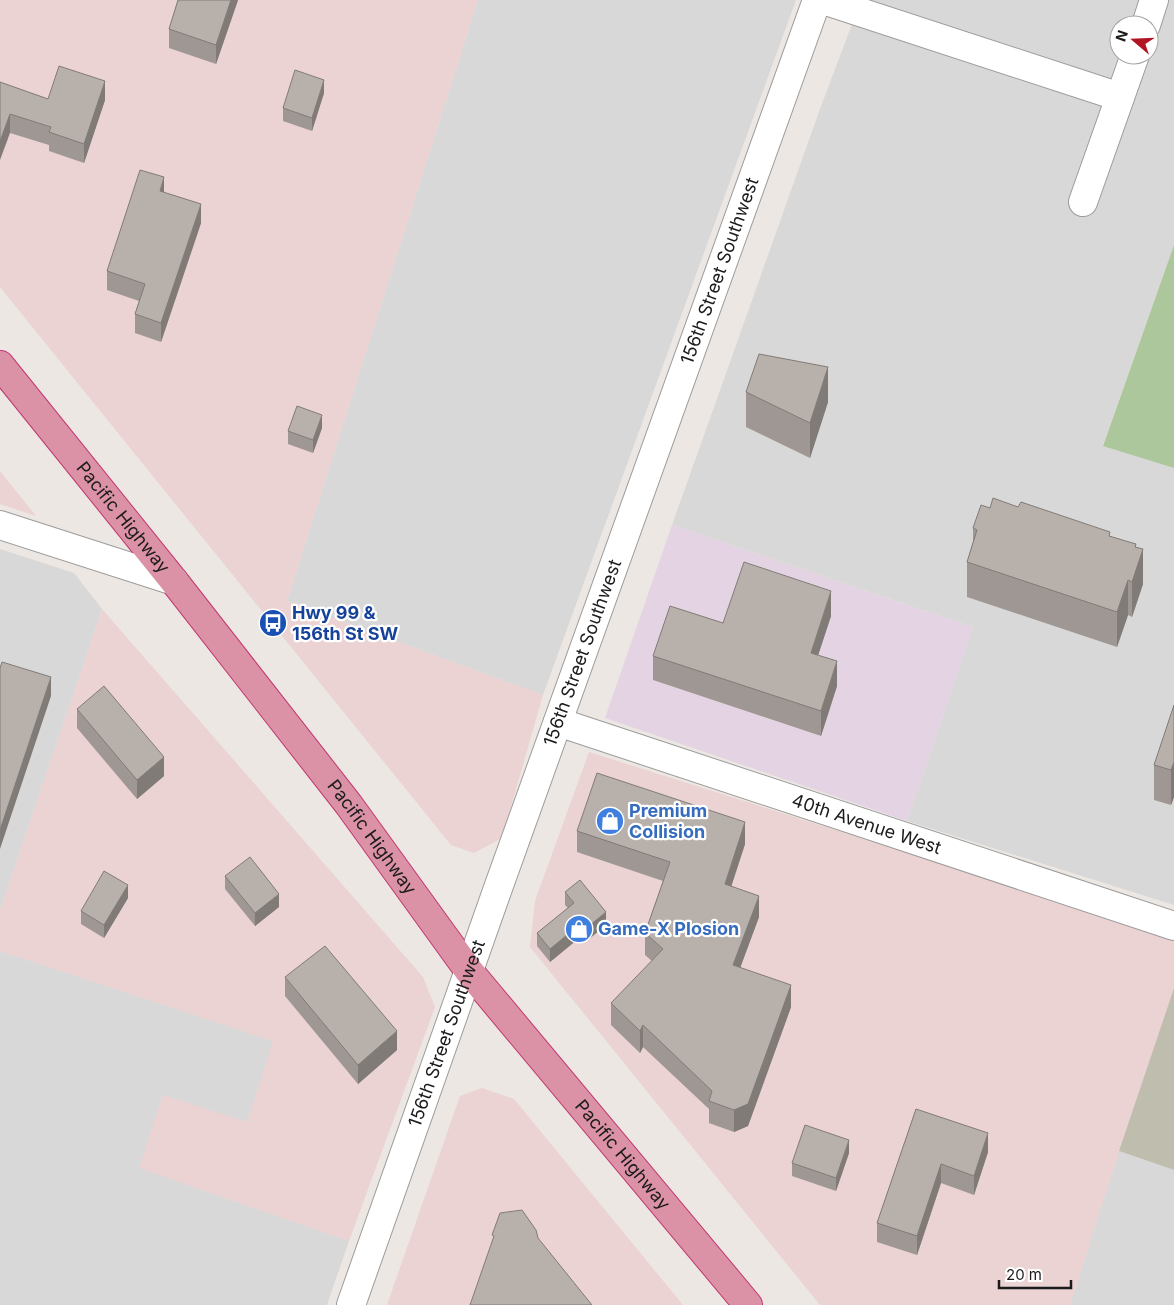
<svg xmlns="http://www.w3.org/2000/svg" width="1174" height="1305" font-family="Inter,sans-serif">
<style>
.residential{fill:#d9d8d8;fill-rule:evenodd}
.commercial{fill:#ebd2d3}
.industrial{fill:#e4d4e3}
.construction{fill:#bfbdae}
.forest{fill:#acc79b}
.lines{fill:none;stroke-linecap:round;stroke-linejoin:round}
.minor-casing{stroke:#9c9c9c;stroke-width:30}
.highway-casing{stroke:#c23674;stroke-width:30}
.minor{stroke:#fff;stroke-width:28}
.highway{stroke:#db91a6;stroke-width:28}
.wall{fill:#9e9793}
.shaded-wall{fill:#817b78}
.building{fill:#b8b0ab;stroke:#817b78}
.labels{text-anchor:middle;stroke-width:4.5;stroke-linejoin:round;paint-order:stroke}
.street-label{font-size:18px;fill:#1b1b1b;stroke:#fff}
.transit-label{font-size:18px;font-weight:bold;fill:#164399;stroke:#fff;text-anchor:start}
.shop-label{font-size:18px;font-weight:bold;fill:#366cbe;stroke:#fff;text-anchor:start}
</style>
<rect width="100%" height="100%" fill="#ece7e2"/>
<g class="residential">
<polygon points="478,0 796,0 543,695 287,601"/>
<path d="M 861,0 L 1174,0 L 1174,245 L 1103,445 L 1174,468 L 1174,905 L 907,821 L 973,627 L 672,525 L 820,109 ZM 1119,25 L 1149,25 L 1149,55 L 1119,55 Z"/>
<polygon points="0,549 74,573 102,609 0,911"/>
<polygon points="0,951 274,1041 247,1123 163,1095 140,1168 349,1241 327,1305 0,1305"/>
<polygon points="1119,1151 1174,1170 1174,1305 1070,1305"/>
</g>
<g class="commercial">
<polygon points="0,0 478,0 287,601 543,695 502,838 474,853 451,845 0,287"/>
<polygon points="0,471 36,516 0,504"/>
<polygon points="102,609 423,977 435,1007 349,1241 139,1168 163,1095 247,1122 273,1041 0,951 0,911"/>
<polygon points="589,752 1174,937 1174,988 1119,1151 1070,1305 820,1305 530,947 535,901"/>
<polygon points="482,1088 514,1099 683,1305 387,1305 460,1096"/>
</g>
<polygon class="industrial" points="672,525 973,627 907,821 605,718"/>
<polygon class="construction" points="1174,988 1174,1170 1119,1151"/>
<polygon class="forest" points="1174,245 1174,468 1103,446"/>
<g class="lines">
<defs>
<g id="minor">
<polyline points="823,0 1120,97"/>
<polyline points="1146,25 1154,0"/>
<polyline points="1083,202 1135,55"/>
<polyline points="0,525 174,581"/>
<path id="s1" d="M 558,722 L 1174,926"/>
<path id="s2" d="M 351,1305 L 497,891 L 817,0"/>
</g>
<g id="highway">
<path id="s3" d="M 0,365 L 174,581 L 349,805 L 469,971 L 748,1305"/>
</g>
</defs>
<use href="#minor" class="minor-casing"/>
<use href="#highway" class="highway-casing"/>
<use href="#minor" class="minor"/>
<use href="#highway" class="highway"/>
</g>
<g class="wall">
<polygon points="178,0 238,0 216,64 169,48 169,29"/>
<polygon points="0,82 48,99 105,100 84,163 49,151 49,145 10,133"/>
<polygon points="324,93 312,131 283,121 283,108"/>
<polygon points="164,192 201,223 161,342 135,333 135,314 139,301 107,290 107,271"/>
<polygon points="746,392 828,402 810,458 746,427"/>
<polygon points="322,428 313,453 288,444 288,431"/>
<polygon points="1018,507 1110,536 1136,548 1143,584 1132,617 1128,615 1117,647 967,597 967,562 973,542 973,528 990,508"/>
<polygon points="831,616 818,655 837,686 821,736 653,680 653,656 723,623"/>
<polygon points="1174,705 1174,797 1171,805 1154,800 1154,765"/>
<polygon points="77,709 164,776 137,799 77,728"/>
<polygon points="577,831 745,844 731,886 759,917 740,968 791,1007 748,1126 734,1132 709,1123 709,1109 643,1047 640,1053 611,1025 611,1003 652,961 645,955 645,933 663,881 577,852"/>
<polygon points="225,876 279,907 255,926 225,889"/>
<polygon points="565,892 606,925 589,939 584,934 550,962 537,946 537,933 568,908 565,905"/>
<polygon points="128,898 104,938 81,924 81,911"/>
<polygon points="285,977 397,1050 358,1084 285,996"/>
<polygon points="916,1109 988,1152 974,1195 941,1183 917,1255 877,1242 877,1223"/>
<polygon points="849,1153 836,1191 792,1176 792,1163"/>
</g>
<g class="shaded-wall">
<polygon points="231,0 238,0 216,64 216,45"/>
<polygon points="324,80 324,93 312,131 312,118"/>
<polygon points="105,81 105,100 84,163 84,144"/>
<polygon points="10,114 10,133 0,160 0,141"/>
<polygon points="164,177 164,196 160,191"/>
<polygon points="201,204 201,223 161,342 161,323"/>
<polygon points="828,367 828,402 810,458 810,423"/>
<polygon points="322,415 322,428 313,453 313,440"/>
<polygon points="1136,544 1136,570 1143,549 1143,584 1132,617 1132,582"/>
<polygon points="1128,580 1128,615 1117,647 1117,612"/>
<polygon points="831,591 831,616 811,677 811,653"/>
<polygon points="837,661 837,686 821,736 821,711"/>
<polygon points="51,677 51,696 0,849 0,830"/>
<polygon points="164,757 164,776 137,799 137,780"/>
<polygon points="1174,762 1174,797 1171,805 1171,770"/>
<polygon points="745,822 745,844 725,906 725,884"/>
<polygon points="128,885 128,898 104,938 104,925"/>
<polygon points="279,894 279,907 255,926 255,913"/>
<polygon points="759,896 759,917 733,987 733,965"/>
<polygon points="606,912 606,925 589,939 589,926"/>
<polygon points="584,921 584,934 550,962 550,949"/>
<polygon points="791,985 791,1007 748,1126 734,1132 734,1110"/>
<polygon points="643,1025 643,1047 640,1053 640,1031"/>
<polygon points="397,1031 397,1050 358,1084 358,1065"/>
<polygon points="988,1133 988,1152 974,1195 974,1176"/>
<polygon points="849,1140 849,1153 836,1191 836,1178"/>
<polygon points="941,1164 941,1183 917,1255 917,1236"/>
</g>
<g class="building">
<polygon points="178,0 231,0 216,45 169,29"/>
<polygon points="59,66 105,81 84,144 49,132 51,127 10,114 0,141 0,82 48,99"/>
<polygon points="295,70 324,80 312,118 283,108"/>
<polygon points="140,170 164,177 160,191 201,204 161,323 135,314 145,284 107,271"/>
<polygon points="759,354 828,367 810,423 746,392"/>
<polygon points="297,406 322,415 313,440 288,431"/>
<polygon points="993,498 1018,507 1021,502 1110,532 1109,536 1136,544 1135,547 1143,549 1132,582 1128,580 1117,612 967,562 977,530 973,528 981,505 990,508"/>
<polygon points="744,562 831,591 811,653 837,661 821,711 653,656 670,606 723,623"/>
<polygon points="2,662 51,677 0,830 0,668"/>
<polygon points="104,686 164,757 137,780 77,709"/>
<polygon points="1174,705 1174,762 1171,770 1154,765"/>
<polygon points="597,773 745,822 725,884 759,896 733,965 791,985 748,1104 734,1110 709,1101 712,1091 643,1025 640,1031 611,1003 663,949 645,933 670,862 577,831"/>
<polygon points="250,857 279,894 255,913 225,876"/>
<polygon points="104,871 128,885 104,925 81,911"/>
<polygon points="580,880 606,912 589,926 584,921 550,949 537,933 574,903 565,892"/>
<polygon points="325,946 397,1031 358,1065 285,977"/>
<polygon points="916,1109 988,1133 974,1176 941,1164 917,1236 877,1223"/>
<polygon points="805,1125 849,1140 836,1178 792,1163"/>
<polygon points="522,1210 536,1230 538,1238 592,1305 470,1305 494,1236 492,1235 500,1213"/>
</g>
<defs>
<symbol id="bus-disc" viewBox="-11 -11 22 22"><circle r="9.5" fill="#1a4fb4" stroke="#fff"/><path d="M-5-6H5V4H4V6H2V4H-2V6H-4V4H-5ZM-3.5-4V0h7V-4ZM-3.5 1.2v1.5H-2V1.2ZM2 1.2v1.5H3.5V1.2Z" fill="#fff"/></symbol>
<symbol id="shop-disc" viewBox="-11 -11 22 22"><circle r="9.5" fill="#3f7fe0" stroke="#fff"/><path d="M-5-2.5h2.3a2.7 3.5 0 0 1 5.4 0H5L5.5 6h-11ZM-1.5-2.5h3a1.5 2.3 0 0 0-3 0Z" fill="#fff"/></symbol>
</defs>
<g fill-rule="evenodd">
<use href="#bus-disc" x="257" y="607" width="32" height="32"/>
<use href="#shop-disc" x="594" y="805" width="32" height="32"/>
<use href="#shop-disc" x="563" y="913" width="32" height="32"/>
</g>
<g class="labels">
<g class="street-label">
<text dy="6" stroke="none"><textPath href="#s2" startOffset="1098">156th Street Southwest</textPath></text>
<text dy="6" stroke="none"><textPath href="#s3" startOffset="196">Pacific Highway</textPath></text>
<text dy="6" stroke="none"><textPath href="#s2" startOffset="692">156th Street Southwest</textPath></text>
<text dy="6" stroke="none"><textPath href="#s1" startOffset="325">40th Avenue West</textPath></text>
<text dy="6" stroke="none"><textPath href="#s3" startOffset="601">Pacific Highway</textPath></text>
<text dy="6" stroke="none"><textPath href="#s2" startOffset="288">156th Street Southwest</textPath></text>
<text dy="6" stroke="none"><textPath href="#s3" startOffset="1006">Pacific Highway</textPath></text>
</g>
<g class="transit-label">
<text x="292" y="619">Hwy 99 &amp;<tspan x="292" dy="21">156th St SW</tspan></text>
</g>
<g class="shop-label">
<text x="629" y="817">Premium<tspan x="629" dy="21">Collision</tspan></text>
<text x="598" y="935">Game-X Plosion</text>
</g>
</g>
<g transform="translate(1134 40) rotate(289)"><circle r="24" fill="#ffffff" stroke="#a4a4a4"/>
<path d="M0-4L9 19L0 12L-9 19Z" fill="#b11524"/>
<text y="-8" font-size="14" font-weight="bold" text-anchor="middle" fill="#1b1b1b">N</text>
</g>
<path d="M999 1280v8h72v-8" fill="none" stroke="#1b1b1b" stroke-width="2.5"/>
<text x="1006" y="1280" font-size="15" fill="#1b1b1b" stroke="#ffffff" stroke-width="4" paint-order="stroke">20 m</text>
</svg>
